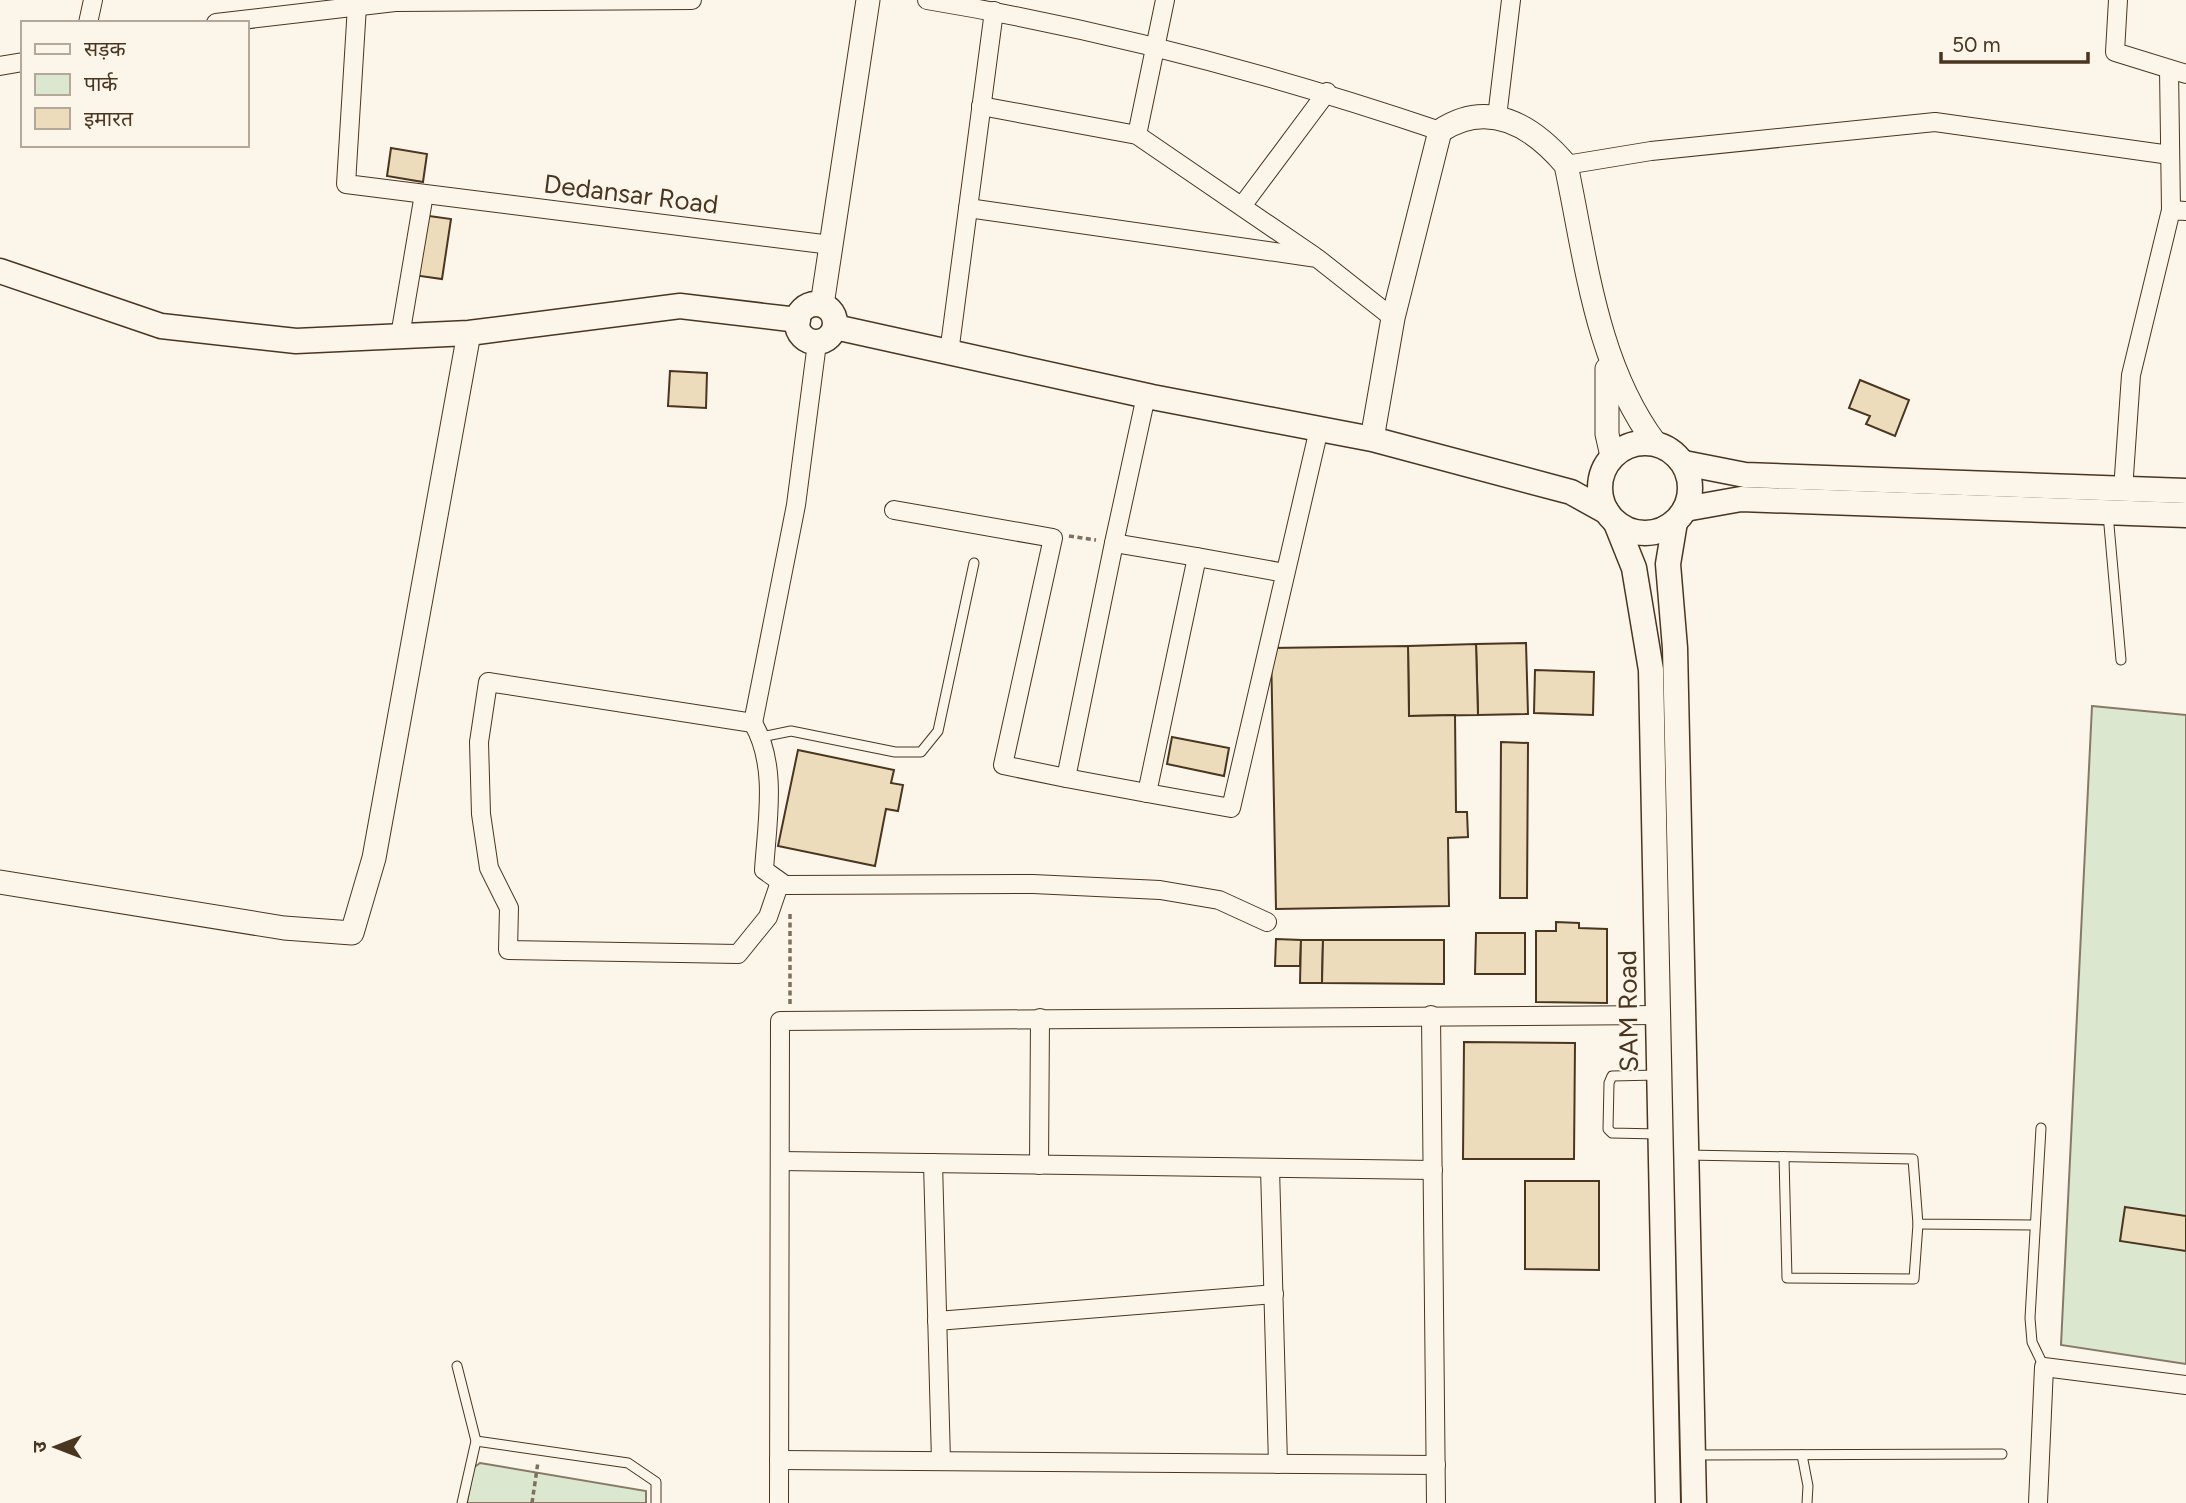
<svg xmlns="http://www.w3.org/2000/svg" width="2186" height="1503" font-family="Figtree,'Noto Sans Devanagari',sans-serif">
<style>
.green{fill:#dce7d0;stroke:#887966;stroke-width:2}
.building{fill:#ecdcbc;stroke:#4a3520;stroke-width:2}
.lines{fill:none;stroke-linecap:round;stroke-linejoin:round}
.service-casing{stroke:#4a3520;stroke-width:11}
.minor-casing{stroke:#4a3520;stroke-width:20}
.tertiary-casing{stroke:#4a3520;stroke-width:25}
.secondary-casing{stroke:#4a3520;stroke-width:27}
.path{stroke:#7f6f5c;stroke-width:3.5;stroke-dasharray:5 3.5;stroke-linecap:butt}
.service{stroke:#fbf6e9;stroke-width:9}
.minor{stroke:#fbf6e9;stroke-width:18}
.tertiary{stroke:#fbf6e9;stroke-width:23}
.secondary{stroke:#fbf6e9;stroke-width:24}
.labels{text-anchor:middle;stroke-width:5;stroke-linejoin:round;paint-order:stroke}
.street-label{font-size:26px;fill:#4a3520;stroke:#fbf6e9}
</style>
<rect width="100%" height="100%" fill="#fbf6e9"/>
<g class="green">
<polygon points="2092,706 2186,715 2186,1364 2061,1345"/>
<polygon points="480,1463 646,1491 646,1503 467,1503 473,1468"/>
</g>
<g class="building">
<polygon points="391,148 427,154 423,182 387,176"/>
<polygon points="422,215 451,219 442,279 413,275"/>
<polygon points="670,371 707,373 706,408 668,406"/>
<polygon points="1860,380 1909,400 1895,436 1866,424 1870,416 1849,408"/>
<polygon points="1526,643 1528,714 1478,715 1476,644"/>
<polygon points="1476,644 1478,715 1409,716 1408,646"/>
<polygon points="1408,646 1409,716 1455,715 1456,812 1467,812 1468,837 1448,838 1449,906 1276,909 1271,648"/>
<polygon points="1535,670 1594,672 1593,715 1534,713"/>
<polygon points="1172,737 1229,748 1224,776 1167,764"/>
<polygon points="1501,742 1528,743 1527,898 1500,898"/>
<polygon points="798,750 894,770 891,783 903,785 898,811 886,809 875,866 778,846"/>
<polygon points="1556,922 1579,923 1579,928 1607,929 1607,1003 1536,1002 1536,931 1556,931"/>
<polygon points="1476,933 1525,933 1525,974 1475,974"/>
<polygon points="1276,939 1301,940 1300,966 1275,966"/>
<polygon points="1301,940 1323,940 1322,983 1300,983"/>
<polygon points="1323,940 1444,940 1444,984 1322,983"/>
<polygon points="1464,1042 1575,1043 1574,1159 1463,1159"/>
<polygon points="1525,1181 1599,1181 1599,1270 1525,1269"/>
<polygon points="2125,1207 2186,1216 2186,1251 2120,1241"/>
</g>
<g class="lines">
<defs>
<g id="service">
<polyline points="2108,514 2121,660"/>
<polyline points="761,737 791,731 895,752 921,752 938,731 974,563"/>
<polyline points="1657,1075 1612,1076 1609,1083 1608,1129 1612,1133 1658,1134"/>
<polyline points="2041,1128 2030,1318 2032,1342 2044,1367"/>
<polyline points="1687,1155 1913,1159 1918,1224 2035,1225"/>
<polyline points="1784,1157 1787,1278 1914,1279 1918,1224"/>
<polyline points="457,1366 476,1441 462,1503"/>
<polyline points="476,1441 628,1463 656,1482 656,1503"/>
<polyline points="1695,1455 2002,1454"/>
<polyline points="1802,1455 1808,1486 1807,1503"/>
</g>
<g id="minor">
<path d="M 927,0 C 1102,29 1272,74 1440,131"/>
<polyline points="2118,0 2115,52 2186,74"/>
<polyline points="357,6 346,184 831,245"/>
<polyline points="88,23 93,0"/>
<polyline points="216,23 395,2 692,0"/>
<polyline points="0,66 23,62"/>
<polyline points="2169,69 2171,210"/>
<polyline points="981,106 1137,135 1314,256"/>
<polyline points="1497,117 1511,0"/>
<polyline points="1137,135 1165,0"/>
<polyline points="1566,165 1651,151 1935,122 2170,155"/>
<polyline points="1242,206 1327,92"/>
<polyline points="968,208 1317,258 1393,318"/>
<polyline points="400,336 424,194"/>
<polyline points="949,353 994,11"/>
<polyline points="2123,490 2131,375 2171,210 2186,211"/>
<polyline points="894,510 1053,538 1003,765 1066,778"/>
<polyline points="1114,543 1146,396"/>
<polyline points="1285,573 1197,557 1147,793 1231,808 1319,429"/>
<path d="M 753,723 C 778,766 767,822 764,870 L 785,885 L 1033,884 L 1160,890 L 1219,900 L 1267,922"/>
<polyline points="1147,793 1066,778 1114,543 1197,557"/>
<polyline points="780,882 768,917 738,954 508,950 509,908 489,868 481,814 479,742 488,682 753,723 796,505 817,343"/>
<polyline points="1431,1015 1436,1503"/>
<polyline points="780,1161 1433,1170"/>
<polyline points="933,1163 941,1461"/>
<polyline points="1039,1165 1040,1018"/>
<polyline points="1270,1168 1278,1464"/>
<polyline points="937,1321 1274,1294"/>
<polyline points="779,1460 1436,1465"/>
<polyline points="779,1503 780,1021 1658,1015"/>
<polyline points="2038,1503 2044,1367 2186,1385"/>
</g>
<g id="tertiary">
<polyline points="822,305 868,0"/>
<polyline points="1607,369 1607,434 1612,456"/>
<path d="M 1372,439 L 1393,318 L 1440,131 C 1488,99 1532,125 1566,165 C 1586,259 1596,364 1655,443"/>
<polyline points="0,882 284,928 352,933 374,858 469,333"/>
</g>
<g id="secondary">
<polyline points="0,271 161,326 296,341 469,333 680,306 798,320"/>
<circle cx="816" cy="323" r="19"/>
<polyline points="835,327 1152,397 1372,439 1571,492 1607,512"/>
<circle cx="1645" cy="488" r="45"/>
<polyline points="1684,463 1745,475 2186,491"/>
<polyline points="1685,509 1741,499 2186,515"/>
<polyline points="1675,522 1668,564 1675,648 1694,1503"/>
<polyline points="1616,523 1634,568 1651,670 1668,1503"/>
</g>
</defs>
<use href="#service" class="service-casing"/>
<use href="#minor" class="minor-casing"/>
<use href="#tertiary" class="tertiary-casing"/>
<use href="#secondary" class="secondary-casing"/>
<g class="path">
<polyline points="1069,536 1096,540"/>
<polyline points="790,914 790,1005"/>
<polyline points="532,1503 538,1462"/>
</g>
<use href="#service" class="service"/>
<use href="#minor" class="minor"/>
<use href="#tertiary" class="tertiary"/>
<use href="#secondary" class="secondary"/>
</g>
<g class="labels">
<g class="street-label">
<text transform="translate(631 194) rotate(7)" y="9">Dedansar Road</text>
<text transform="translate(1628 1011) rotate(-91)" y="9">SAM Road</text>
</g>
</g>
<rect x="21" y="21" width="228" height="126" fill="#fbf6e9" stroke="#b4a999" stroke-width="2"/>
<rect x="35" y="44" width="35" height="10" fill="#fbf6e9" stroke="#b4a999" stroke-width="2"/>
<text x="84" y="56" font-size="21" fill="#4a3520">सड़क</text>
<rect x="35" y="74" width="35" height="21" fill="#dce7d0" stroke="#b4a999" stroke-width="2"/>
<text x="84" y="91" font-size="21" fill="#4a3520">पार्क</text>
<rect x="35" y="108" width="35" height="21" fill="#ecdcbc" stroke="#b4a999" stroke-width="2"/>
<text x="84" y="126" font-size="21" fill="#4a3520">इमारत</text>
<g transform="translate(56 1447) rotate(270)" stroke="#fbf6e9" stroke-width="5" paint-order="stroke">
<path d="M0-5L12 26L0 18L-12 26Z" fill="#4a3520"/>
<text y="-10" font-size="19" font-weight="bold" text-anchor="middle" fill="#4a3520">उ</text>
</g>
<path d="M1941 52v10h147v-10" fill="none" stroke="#4a3520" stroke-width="3.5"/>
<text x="1952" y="52" font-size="21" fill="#4a3520" stroke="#fbf6e9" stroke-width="5" paint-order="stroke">50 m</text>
</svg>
